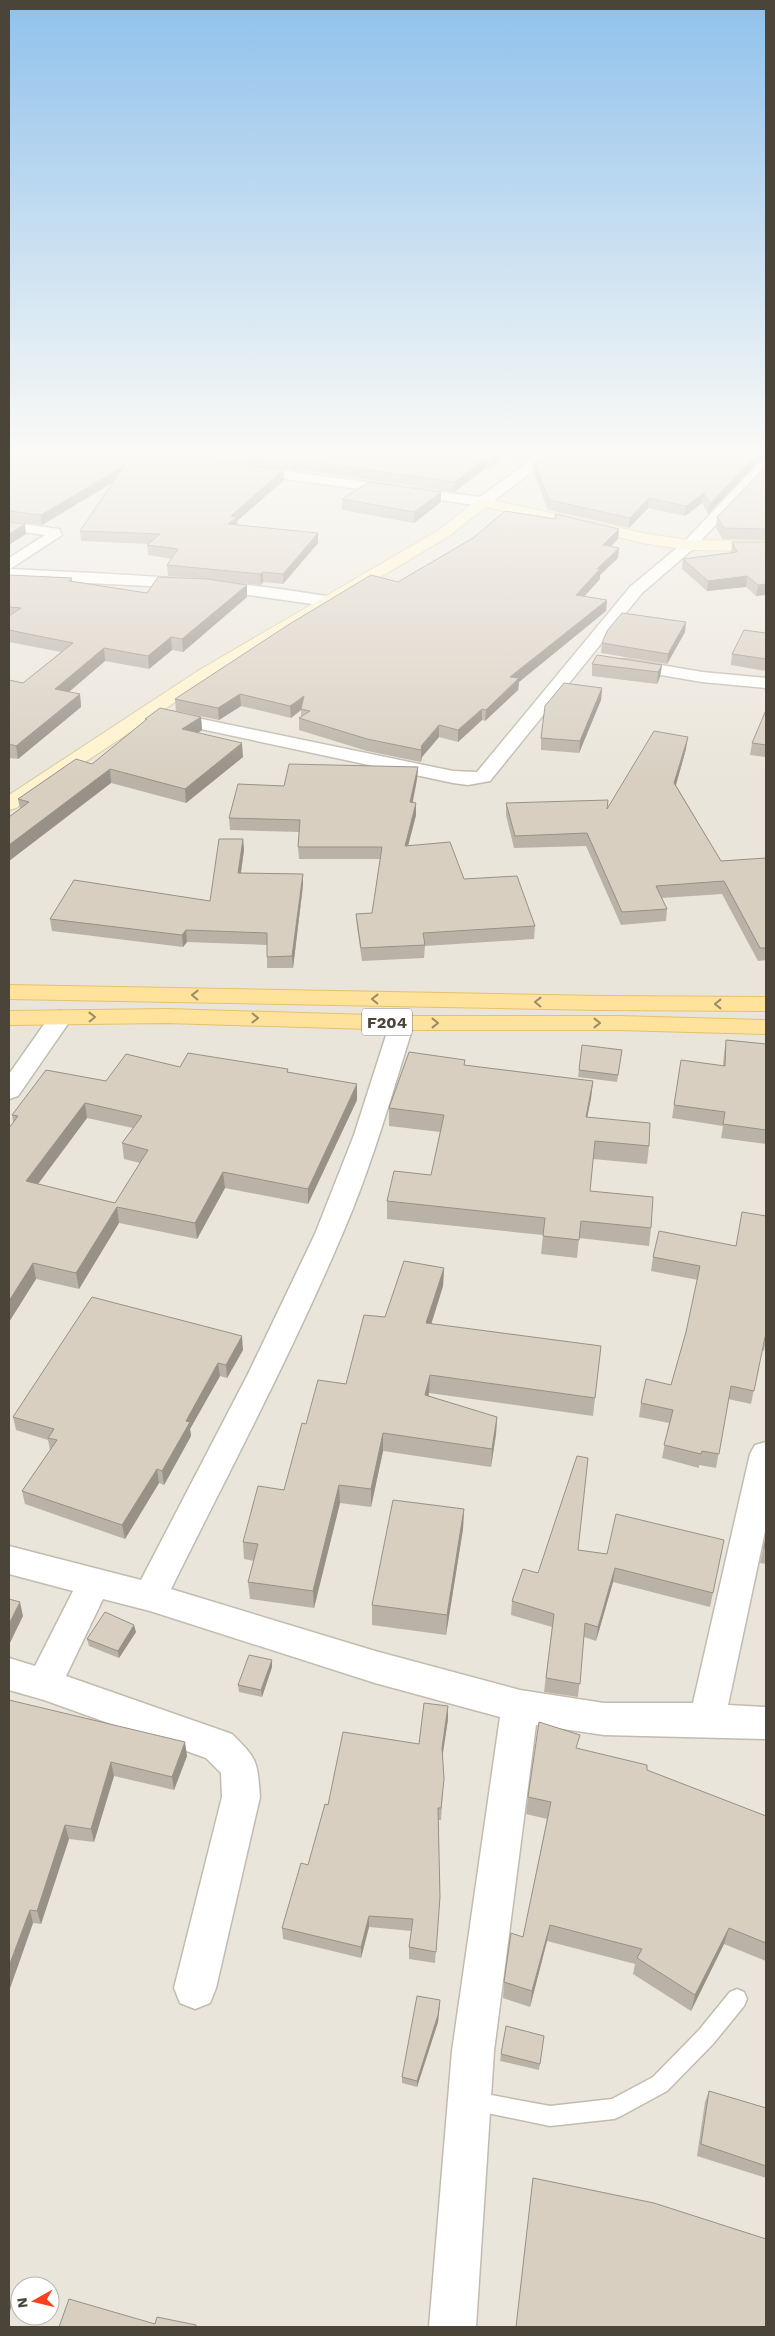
<svg xmlns="http://www.w3.org/2000/svg" width="775" height="2336" font-family="'Work Sans',sans-serif">
<style>
.residential{fill:#eae5da;fill-rule:evenodd}
.lines{fill:none;stroke-linecap:round;stroke-linejoin:round}
.lane-casing{stroke:#c2bbae;stroke-width:3}
.street-casing{stroke:#c2bbae;stroke-width:3}
.secondary-casing{stroke:#d6c79b;stroke-width:2}
.primary-casing{stroke:#e6c16a;stroke-width:2}
.lane{fill:#fff;fill-rule:evenodd}
.street{fill:#fff;fill-rule:evenodd}
.secondary{fill:#fff3cd;fill-rule:evenodd}
.primary{fill:#ffe39c;fill-rule:evenodd}
.wall{fill:#bab2a6;fill-rule:evenodd}
.shaded-wall{fill:#979187}
.building{fill:#d8cfc1;stroke:#979187;fill-rule:evenodd}
.oneway{stroke:#9c8c66}
.labels{text-anchor:middle;stroke-width:4.5;stroke-linejoin:round;paint-order:stroke}
.shield{fill:#fff;stroke:#817c74;stroke-width:1}
.shield-label{font-size:16px;font-weight:bold;fill:#4b4439}
</style>
<rect width="100%" height="100%" fill="#f6f3ec"/>
<path class="residential" d="M 9,453 L 766,453 L 766,2327 L 9,2327 ZM 20,2286 L 50,2286 L 50,2316 L 20,2316 Z"/>
<g class="lines">
<defs>
<polygon id="lane" points="737,1989 744,1992 747,1999 744,2006 713,2044 667,2091 621,2116 614,2119 550,2126 468,2109 465,2102 468,2095 475,2092 550,2106 612,2099 653,2077 699,2030 730,1992"/>
<g id="street">
<polygon points="541,453 557,453 488,505 483,506 249,474 242,470 249,466 480,497"/>
<polygon points="766,460 766,472 694,548 642,593 490,781 468,785 453,783 168,722 162,721 159,717 162,713 168,712 453,771 477,772 630,587 684,542 761,461"/>
<path d="M 9,522 L 59,529 L 62,535 L 10,569 C 116,574 221,578 326,596 L 332,598 L 334,601 L 332,604 L 326,606 L 208,589 L 9,579 L 9,558 L 45,535 L 9,530 Z"/>
<polygon points="626,659 702,672 766,678 766,688 702,682 620,668 617,664 620,660"/>
<polygon points="60,1011 68,1013 72,1018 18,1096 9,1099 9,1074 52,1013"/>
<path d="M 402,1016 L 410,1018 L 414,1023 C 392,1094 372,1166 342,1235 C 291,1355 229,1472 171,1589 L 375,1651 L 520,1690 L 604,1703 L 693,1703 L 750,1454 L 755,1445 L 766,1442 L 766,1527 L 728,1705 L 766,1707 L 766,1739 L 604,1735 L 536,1725 L 494,2051 L 476,2327 L 429,2327 L 452,2051 L 500,1717 L 375,1683 L 150,1611 L 103,1599 L 66,1676 L 232,1734 C 258,1760 257,1760 260,1797 L 216,1988 L 210,2003 L 195,2009 L 180,2003 L 174,1988 L 222,1797 L 221,1773 L 206,1758 L 44,1700 L 9,1690 L 9,1658 L 35,1666 L 73,1591 L 9,1574 L 9,1546 L 141,1580 L 247,1376 L 315,1234 L 354,1135 L 390,1023 L 394,1018 Z"/>
</g>
<polygon id="secondary" points="483,498 648,534 689,540 766,541 766,551 689,550 648,544 486,507 449,536 213,677 16,808 9,810 9,795 201,669 439,530 478,499"/>
<g id="primary">
<polygon points="9,985 599,996 766,997 766,1011 599,1010 9,999"/>
<polygon points="167,1009 402,1016 618,1016 766,1020 766,1034 618,1030 402,1030 167,1023 9,1025 9,1011"/>
</g>
</defs>
<use href="#lane" class="lane-casing"/>
<use href="#street" class="street-casing"/>
<use href="#secondary" class="secondary-casing"/>
<use href="#primary" class="primary-casing"/>
<use href="#lane" class="lane"/>
<use href="#street" class="street"/>
<use href="#secondary" class="secondary"/>
<use href="#primary" class="primary"/>
</g>
<g class="wall">
<polygon points="9,453 283,470 284,480 237,521 238,525 318,533 318,543 283,584 263,582 261,585 218,581 247,597 183,652 172,650 149,669 105,661 69,692 80,694 81,707 18,759 9,758 9,680 23,683 61,652 9,642 9,575 72,578 72,581 147,593 196,578 168,576 167,565 172,559 148,555 147,545 148,544 81,541 80,531 112,483 42,525 9,521"/>
<polygon points="163,453 538,453 526,461 504,458 490,468 486,468 454,492 296,469 294,471"/>
<polygon points="766,453 766,459 760,460 708,514 702,503 685,516 648,508 629,528 548,510 534,473 534,463"/>
<polygon points="766,466 766,540 722,539 716,527 717,517"/>
<polygon points="441,492 441,502 414,523 342,510 342,499"/>
<polygon points="555,514 619,529 618,539 611,546 618,558 600,575 600,579 584,597 607,600 606,611 519,682 518,690 485,721 482,720 458,742 439,737 422,757 421,762 367,751 299,730 299,718 301,717 301,710 291,718 241,706 219,720 176,711 175,699 398,582 554,519"/>
<polygon points="732,542 766,542 756,596 746,587 707,591 682,569 683,559 731,553"/>
<polygon points="685,632 667,664 601,653 602,643"/>
<polygon points="766,633 766,671 731,665 732,654"/>
<polygon points="592,664 662,665 660,677 657,684 592,676"/>
<polygon points="602,688 601,700 579,753 541,750 541,738"/>
<polygon points="766,710 766,757 750,755 752,743"/>
<polygon points="201,717 202,730 198,733 243,757 186,803 111,783 9,861 9,817 20,809 18,799 92,764 145,721 145,719"/>
<polygon points="686,749 676,785 721,861 766,858 766,960 758,961 722,894 662,898 667,909 666,921 621,925 586,846 514,848 506,815 506,803 607,809"/>
<polygon points="418,767 417,779 413,802 416,815 408,845 464,879 535,926 534,939 425,946 424,958 362,961 357,927 356,914 372,913 380,859 299,859 298,847 299,832 230,830 229,818 284,786"/>
<polygon points="243,839 244,850 241,873 303,874 303,885 293,968 267,968 267,945 187,942 183,947 52,931 50,919 210,901"/>
<polygon points="726,1040 766,1044 766,1144 721,1138 723,1126 672,1118 681,1060 723,1066 724,1053"/>
<polygon points="622,1050 617,1082 578,1077 579,1070"/>
<polygon points="465,1065 593,1081 591,1098 587,1117 649,1146 647,1164 593,1159 590,1191 651,1228 649,1246 579,1238 577,1258 541,1254 543,1235 387,1219 387,1201 431,1175 440,1132 389,1126 389,1108"/>
<path d="M 180,1067 L 288,1069 L 288,1072 L 357,1084 L 357,1100 L 308,1204 L 225,1188 L 197,1239 L 119,1223 L 79,1289 L 36,1279 L 9,1322 L 13,1122 L 12,1115 L 106,1081 ZM 87,1118 L 133,1128 L 122,1143 L 124,1159 L 140,1163 L 115,1203 L 38,1184 Z"/>
<polygon points="766,1216 766,1339 764,1351 762,1350 751,1404 728,1399 716,1468 699,1465 699,1468 662,1458 669,1423 639,1417 641,1403 671,1385 686,1332 698,1280 651,1271 653,1257 736,1246"/>
<polygon points="444,1268 443,1286 431,1324 595,1398 593,1416 429,1393 429,1396 497,1417 496,1434 491,1467 383,1451 371,1507 340,1503 314,1608 250,1599 248,1582 254,1561 244,1559 243,1542 284,1490 306,1424 346,1384 385,1317"/>
<polygon points="243,1350 227,1378 220,1376 190,1429 191,1436 164,1485 159,1483 125,1539 25,1504 22,1491 50,1450 48,1440 16,1430 13,1417"/>
<polygon points="464,1509 463,1529 446,1635 372,1625 372,1605"/>
<polygon points="766,1535 766,1564 760,1563"/>
<polygon points="724,1540 710,1607 613,1582 596,1641 584,1637 578,1697 544,1692 552,1627 511,1615 512,1601 538,1573 578,1550 607,1554"/>
<polygon points="136,1632 119,1658 89,1646 87,1639"/>
<polygon points="272,1660 272,1667 262,1697 239,1692 238,1685"/>
<polygon points="9,1700 187,1756 174,1790 114,1776 94,1842 69,1839 41,1924 33,1923 9,1991"/>
<polygon points="448,1706 448,1719 442,1754 443,1791 441,1820 438,1820 440,1897 435,1963 409,1959 409,1947 412,1931 369,1927 361,1958 283,1939 282,1928 308,1865 419,1744"/>
<polygon points="578,1748 647,1770 766,1816 766,1961 724,1944 691,2011 633,1974 635,1964 547,1941 530,2007 503,1998 504,1982 523,1937 547,1819 526,1814 528,1797"/>
<polygon points="440,2006 438,2022 417,2087 402,2083 402,2077"/>
<polygon points="544,2036 539,2070 500,2061 501,2054"/>
<polygon points="709,2091 766,2108 766,2178 697,2156 705,2102"/>
<polygon points="533,2178 766,2327 516,2327 531,2195"/>
</g>
<g class="shaded-wall">
<polygon points="498,453 504,453 504,458 490,468 491,459"/>
<polygon points="527,453 538,453 526,461"/>
<polygon points="758,453 766,453 766,459 760,460 708,514 710,504"/>
<polygon points="486,458 486,468 454,492 455,482"/>
<polygon points="295,460 296,469 294,471 294,461"/>
<polygon points="124,466 125,475 42,525 41,515"/>
<polygon points="283,470 284,480 237,521 238,527 228,524 231,516"/>
<polygon points="441,492 441,502 414,523 414,512"/>
<polygon points="704,493 702,503 685,516 686,506"/>
<polygon points="649,498 648,508 629,528 630,518"/>
<polygon points="25,524 26,534 9,545 9,534"/>
<polygon points="619,529 618,539 602,555 603,545"/>
<polygon points="318,533 318,543 283,584 283,574"/>
<polygon points="619,548 618,558 600,575 600,579 575,606 576,595 597,569"/>
<polygon points="263,572 263,582 261,585 260,574"/>
<polygon points="747,576 746,587 707,591 708,581"/>
<polygon points="766,584 766,595 756,596 758,585"/>
<polygon points="247,585 247,597 183,652 182,639"/>
<polygon points="607,600 606,611 519,682 518,690 485,721 486,710 510,677"/>
<polygon points="686,622 685,632 667,664 668,654"/>
<polygon points="171,637 172,650 149,669 148,656"/>
<polygon points="104,648 105,661 57,702 55,689"/>
<polygon points="662,665 660,677 657,684 658,672"/>
<polygon points="602,688 601,700 579,753 580,741"/>
<polygon points="80,694 81,707 18,759 16,746"/>
<polygon points="240,694 241,706 219,720 218,708"/>
<polygon points="304,696 301,710 291,718 290,706"/>
<polygon points="482,709 482,720 458,742 458,730"/>
<polygon points="201,717 202,730 183,742 182,729"/>
<polygon points="439,725 439,737 422,757 421,762 421,750 422,745"/>
<polygon points="688,737 686,749 673,795 674,783"/>
<polygon points="242,743 243,757 186,803 185,789"/>
<polygon points="418,767 417,779 410,814 410,802"/>
<polygon points="110,769 111,783 9,861 9,845"/>
<polygon points="416,803 416,815 405,858 405,846"/>
<polygon points="243,839 244,850 239,885 238,873"/>
<polygon points="303,874 303,885 293,968 292,956"/>
<polygon points="186,930 187,942 183,947 182,935"/>
<polygon points="593,1081 591,1098 584,1134 586,1117"/>
<polygon points="357,1084 357,1100 308,1204 308,1189"/>
<polygon points="85,1103 87,1118 29,1196 26,1181"/>
<polygon points="223,1172 225,1188 197,1239 195,1223"/>
<polygon points="117,1207 119,1223 79,1289 76,1273"/>
<polygon points="33,1263 36,1279 9,1322 9,1301"/>
<polygon points="444,1268 443,1286 426,1341 426,1323"/>
<polygon points="242,1336 243,1350 227,1378 226,1365"/>
<polygon points="218,1363 220,1376 190,1429 191,1436 164,1485 162,1471 186,1421"/>
<polygon points="430,1375 429,1393 425,1412 425,1395"/>
<polygon points="497,1417 496,1434 491,1467 492,1449"/>
<polygon points="383,1433 383,1451 371,1507 371,1489"/>
<polygon points="157,1469 159,1483 125,1539 122,1525"/>
<polygon points="339,1485 340,1503 314,1608 313,1591"/>
<polygon points="464,1509 463,1529 446,1635 447,1615"/>
<polygon points="615,1568 613,1582 596,1641 598,1627"/>
<polygon points="20,1602 23,1616 9,1645 9,1624"/>
<polygon points="134,1625 136,1632 119,1658 118,1651"/>
<polygon points="272,1660 272,1667 262,1697 261,1690"/>
<polygon points="448,1706 448,1719 442,1760 442,1748"/>
<polygon points="185,1742 187,1756 174,1790 172,1777"/>
<polygon points="111,1762 114,1776 94,1842 91,1829"/>
<polygon points="65,1825 69,1839 41,1924 37,1911"/>
<polygon points="30,1910 33,1923 9,1991 9,1966"/>
<polygon points="369,1916 369,1927 361,1958 361,1947"/>
<polygon points="550,1925 547,1941 530,2007 532,1991"/>
<polygon points="729,1928 724,1944 691,2011 695,1995"/>
<polygon points="440,2000 438,2022 417,2087 417,2081"/>
<polygon points="10,2299 12,2304 9,2315 9,2302"/>
</g>
<g class="building">
<polygon points="9,453 143,453 283,470 231,516 237,517 228,524 318,533 283,574 263,572 260,574 167,565 178,549 147,545 160,534 80,531 124,466 41,515 9,511"/>
<polygon points="234,453 498,453 491,459 486,458 455,482 295,460 294,461"/>
<polygon points="548,453 758,453 710,504 704,493 686,506 649,498 630,518 549,500 534,463"/>
<polygon points="766,466 766,529 724,528 717,517"/>
<polygon points="369,482 441,492 414,512 342,499"/>
<polygon points="505,511 556,519 555,514 619,529 603,545 619,548 597,569 601,568 576,595 607,600 510,677 519,678 486,710 482,709 458,730 439,725 422,745 421,750 367,739 299,718 310,711 301,709 304,696 290,706 240,694 218,708 175,699 288,625 371,575 398,582 473,538"/>
<polygon points="9,522 25,524 9,534"/>
<polygon points="732,542 766,542 766,584 758,585 747,576 708,581 683,559 737,552"/>
<polygon points="9,575 72,578 69,581 147,593 158,577 207,579 247,585 182,639 171,637 148,656 104,648 55,689 80,694 16,746 9,744 9,680 23,683 73,643 9,630 9,616 21,608 9,607"/>
<polygon points="622,613 686,622 668,654 602,643 607,631"/>
<polygon points="744,630 766,633 766,659 732,654"/>
<polygon points="597,655 662,665 658,672 592,664"/>
<polygon points="564,683 602,688 580,741 541,738 545,706"/>
<polygon points="160,708 201,717 182,729 242,743 185,789 110,769 9,845 9,817 29,802 18,799 76,759 92,764 147,719 145,719"/>
<polygon points="766,710 766,745 752,743"/>
<polygon points="654,731 688,737 674,783 721,861 766,858 766,948 760,948 724,881 656,886 667,909 622,912 587,833 515,836 506,803 608,800 607,809"/>
<polygon points="289,764 418,767 410,802 416,803 405,846 450,842 464,879 517,876 535,926 423,933 425,945 361,948 356,914 372,913 382,847 298,847 300,820 229,818 238,784 284,786"/>
<polygon points="219,839 243,839 238,873 303,874 292,956 267,957 267,933 186,930 182,935 50,919 74,880 210,901"/>
<polygon points="726,1040 766,1044 766,1130 723,1124 725,1112 674,1105 681,1060 725,1066"/>
<polygon points="582,1045 622,1050 618,1075 579,1070"/>
<polygon points="409,1052 465,1060 464,1065 593,1081 586,1117 650,1123 649,1146 595,1141 590,1191 653,1197 651,1228 581,1221 579,1240 543,1236 545,1218 387,1201 394,1171 431,1175 444,1115 389,1108"/>
<path d="M 188,1053 L 288,1069 L 287,1072 L 357,1084 L 308,1189 L 223,1172 L 195,1223 L 117,1207 L 76,1273 L 33,1263 L 9,1301 L 9,1128 L 18,1116 L 12,1115 L 46,1070 L 106,1081 L 126,1054 L 180,1067 ZM 85,1103 L 142,1116 L 122,1143 L 148,1150 L 115,1203 L 26,1181 Z"/>
<polygon points="742,1212 766,1216 766,1337 765,1337 754,1391 731,1386 719,1454 702,1451 701,1454 664,1445 673,1410 641,1403 646,1379 671,1385 686,1332 700,1266 653,1257 659,1231 736,1246"/>
<polygon points="404,1261 444,1268 426,1323 601,1346 595,1398 430,1375 425,1395 497,1417 492,1449 383,1433 371,1489 339,1485 313,1591 248,1582 258,1544 243,1542 258,1486 284,1490 302,1423 306,1424 318,1380 346,1384 364,1315 385,1317"/>
<polygon points="92,1297 242,1336 226,1365 218,1363 186,1421 190,1422 162,1471 157,1469 122,1525 22,1491 57,1440 48,1438 54,1429 13,1417"/>
<polygon points="577,1456 588,1458 578,1550 607,1554 616,1514 724,1540 713,1593 615,1568 598,1627 585,1623 580,1684 546,1678 554,1614 512,1601 523,1569 538,1573"/>
<polygon points="393,1500 464,1509 447,1615 372,1605"/>
<polygon points="766,1537 766,1548 764,1548"/>
<polygon points="9,1599 20,1602 9,1624"/>
<polygon points="105,1612 134,1625 118,1651 87,1639"/>
<polygon points="249,1655 272,1660 261,1690 238,1685"/>
<polygon points="9,1700 185,1742 172,1777 111,1762 91,1829 65,1825 37,1911 30,1910 9,1966"/>
<polygon points="424,1703 448,1706 442,1748 444,1779 441,1808 438,1808 440,1897 436,1952 409,1947 413,1919 369,1916 361,1947 282,1928 301,1863 308,1865 325,1804 328,1805 343,1732 419,1744"/>
<polygon points="539,1722 580,1735 576,1748 647,1765 647,1770 766,1816 766,1943 729,1928 695,1995 637,1958 642,1949 550,1925 532,1991 504,1982 511,1933 523,1937 551,1802 528,1797"/>
<polygon points="417,1996 440,2000 438,2015 417,2081 402,2077"/>
<polygon points="506,2026 544,2036 540,2064 501,2054"/>
<polygon points="709,2091 766,2108 766,2166 701,2144"/>
<polygon points="533,2178 654,2203 766,2239 766,2327 516,2327"/>
<polygon points="69,2299 155,2324 157,2317 196,2325 196,2327 59,2327"/>
</g>
<defs><path id="oneway-chevron" d="M-2-3.5L2.5 0L-2 3.5" fill="none" stroke-width="1.6" stroke-linecap="round" stroke-linejoin="round" transform="scale(1.25)"/></defs>
<g class="oneway">
<use href="#oneway-chevron" transform="translate(195 995) rotate(-179)"/>
<use href="#oneway-chevron" transform="translate(375 999) rotate(-179)"/>
<use href="#oneway-chevron" transform="translate(538 1002) rotate(-179)"/>
<use href="#oneway-chevron" transform="translate(718 1004) rotate(-180)"/>
<use href="#oneway-chevron" transform="translate(92 1017) rotate(-1)"/>
<use href="#oneway-chevron" transform="translate(255 1018) rotate(1)"/>
<use href="#oneway-chevron" transform="translate(435 1023)"/>
<use href="#oneway-chevron" transform="translate(597 1023)"/>
</g>
<linearGradient id="sky" x2="0" y2="1"><stop stop-color="#8fc1ec"/><stop offset="0.58" stop-color="#fbfaf6"/><stop offset="1" stop-color="#fbfaf6" stop-opacity="0"/></linearGradient>
<rect width="775" height="780" fill="url(#sky)"/>
<g class="labels">
<rect class="shield" x="362" y="1008.5" width="50" height="27" rx="4"/>
<g class="shield-label">
<text x="387" y="1028">F204</text>
</g>
</g>
<rect width="775" height="2336" fill="none" stroke="#4b4439" stroke-width="20"/>
<g transform="translate(35 2301) rotate(262)"><circle r="24" fill="#ffffff" stroke="#b7b4b0"/>
<path d="M0-4L9 19L0 12L-9 19Z" fill="#fc3f1d"/>
<text y="-8" font-size="14" font-weight="bold" text-anchor="middle" fill="#4b4439">N</text>
</g>
</svg>
